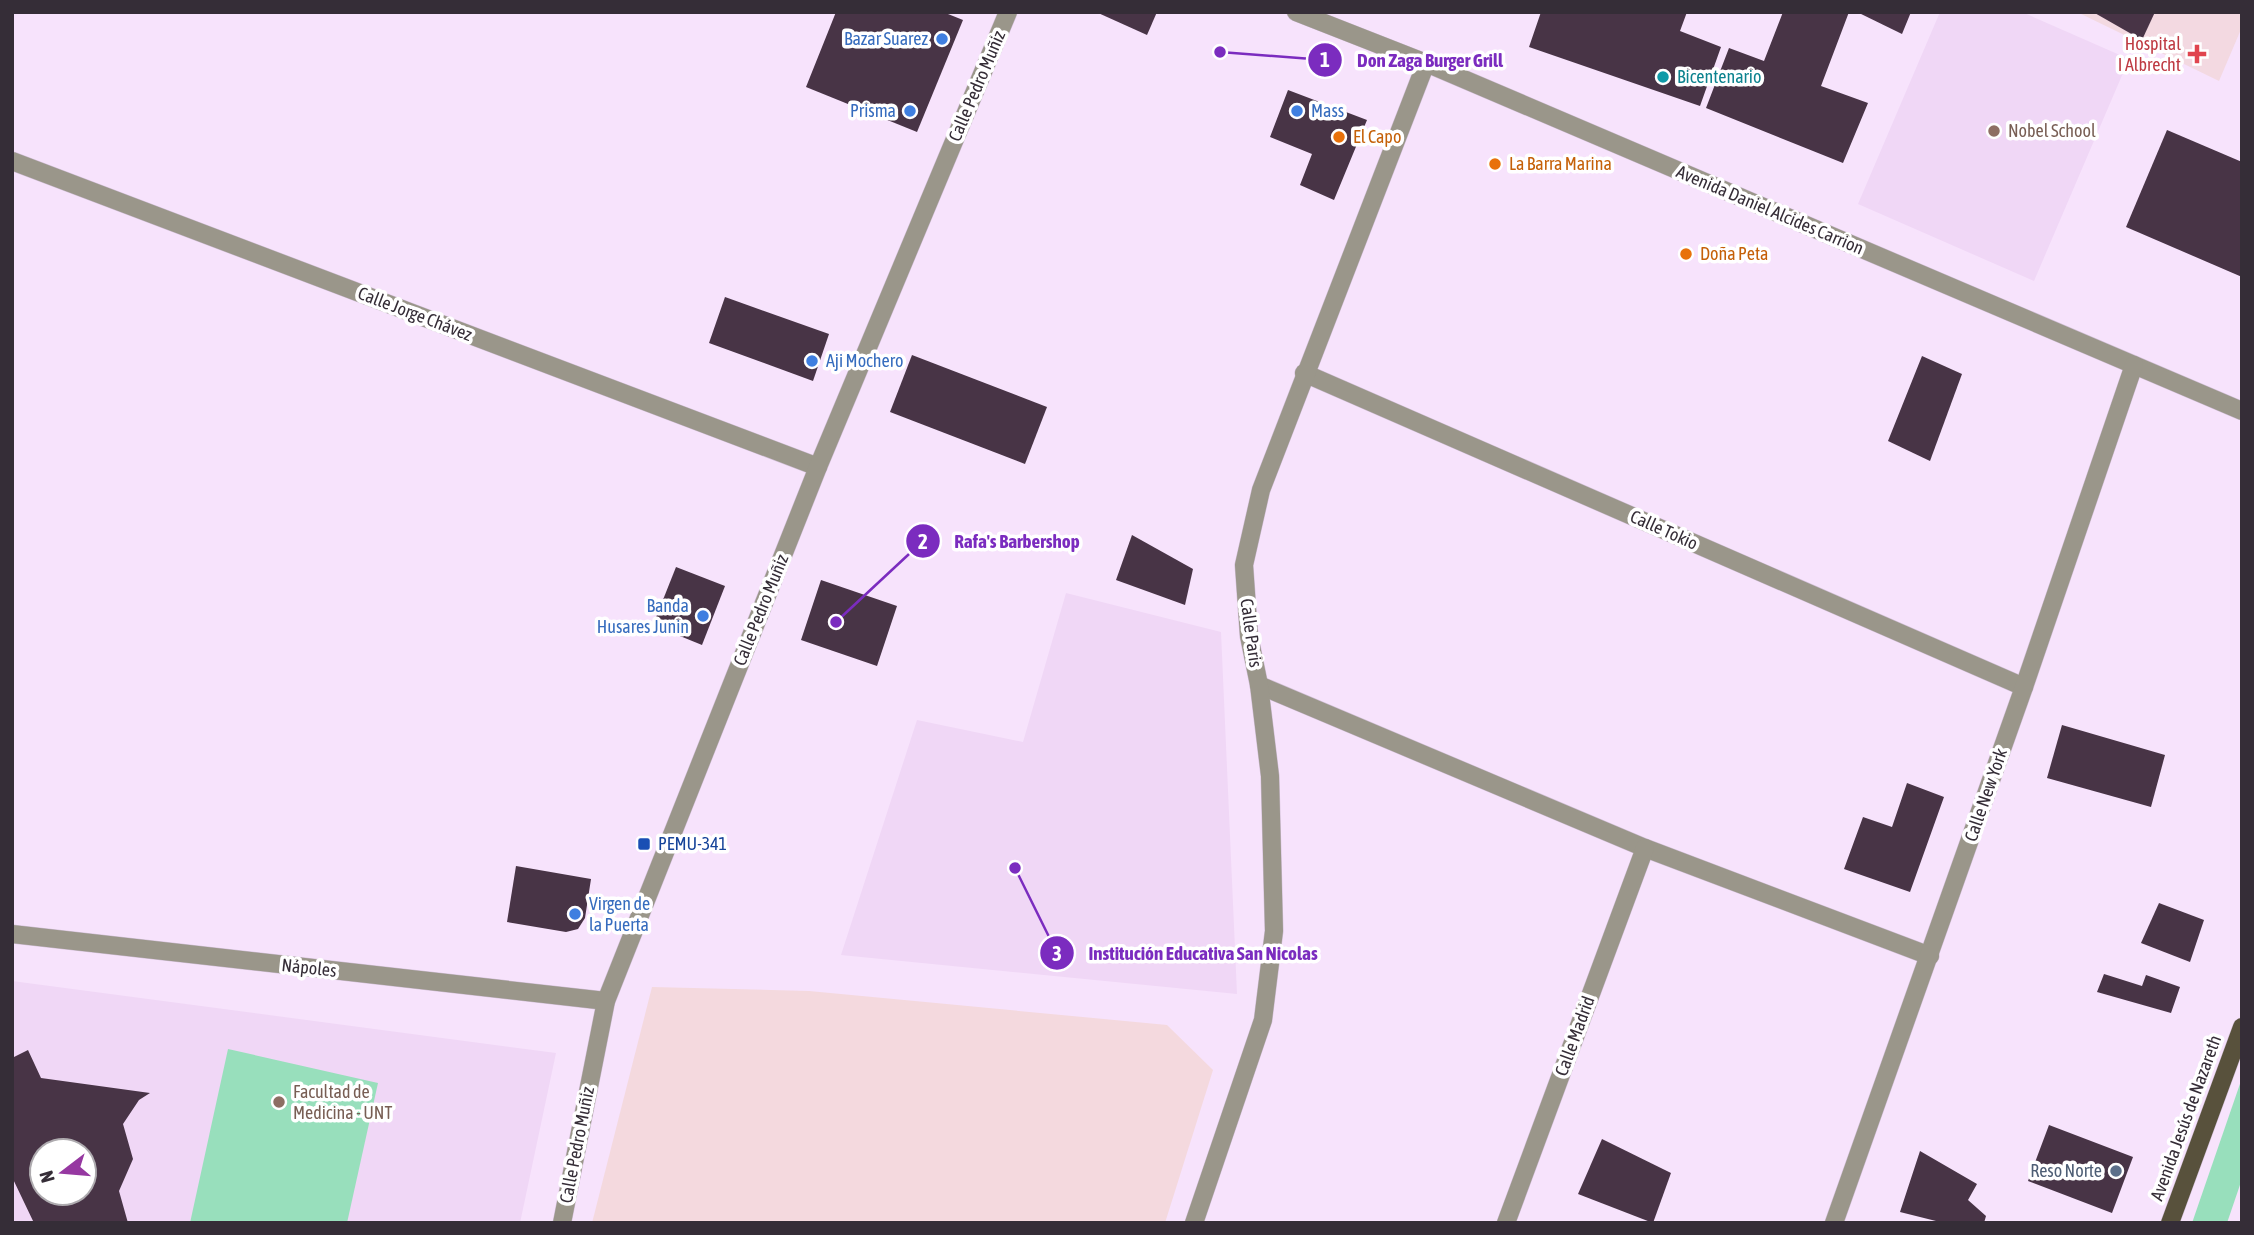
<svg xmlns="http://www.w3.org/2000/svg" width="2254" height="1235" font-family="'Asap Condensed',sans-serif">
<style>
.commercial{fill:#f4d9de}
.built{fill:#f0d7f6;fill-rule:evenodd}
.medical{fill:#f3d9e1}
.green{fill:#98dfbc}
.building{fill:#483446;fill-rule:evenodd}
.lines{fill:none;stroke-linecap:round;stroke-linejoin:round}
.minor-casing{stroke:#d0bfd5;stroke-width:19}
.major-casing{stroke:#d0bfd5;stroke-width:19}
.minor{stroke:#9a968a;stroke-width:18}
.major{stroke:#58513c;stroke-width:18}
.shop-dot{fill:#3f7fe0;stroke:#fff;stroke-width:2.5}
.health-dot{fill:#e0444e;stroke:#fff;stroke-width:2.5}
.culture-dot{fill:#0f9aa8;stroke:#fff;stroke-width:2.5}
.education-dot{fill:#8d6e63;stroke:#fff;stroke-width:2.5}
.food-dot{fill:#e8710a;stroke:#fff;stroke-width:2.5}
.transit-dot{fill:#1a4fb4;stroke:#fff;stroke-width:2.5}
.service-dot{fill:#5c6f8a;stroke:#fff;stroke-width:2.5}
.labels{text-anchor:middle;stroke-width:7;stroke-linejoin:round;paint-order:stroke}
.shop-label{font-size:18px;fill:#366cbe;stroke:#fff;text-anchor:end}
.health-label{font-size:18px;fill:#be3a42;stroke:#fff;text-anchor:end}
.culture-label{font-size:18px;fill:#0d838f;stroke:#fff;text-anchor:start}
.street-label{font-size:18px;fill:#352d37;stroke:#fff}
.education-label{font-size:18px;fill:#785e54;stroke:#fff;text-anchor:start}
.food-label{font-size:18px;fill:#c56008;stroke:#fff;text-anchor:start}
.transit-label{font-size:18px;fill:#164399;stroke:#fff;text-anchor:start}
.service-label{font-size:18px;fill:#4e5e75;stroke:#fff;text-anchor:end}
.leader{fill:none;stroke:#7b2cbf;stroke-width:2.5}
.callout-dot{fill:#7b2cbf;stroke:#fff;stroke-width:2.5}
.mark-label{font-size:21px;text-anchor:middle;font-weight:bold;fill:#fff}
.callout-label{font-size:19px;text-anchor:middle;font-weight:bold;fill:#7b2cbf;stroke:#fff;stroke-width:7;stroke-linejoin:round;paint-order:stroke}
</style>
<rect width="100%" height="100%" fill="#f7e3fc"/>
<polygon class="commercial" points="652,987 809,991 1167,1025 1213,1070 1165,1223 592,1223"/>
<g class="built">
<polygon points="1940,12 2022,12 2129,59 2034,281 1858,204"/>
<polygon points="1066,593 1221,632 1237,994 841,955 917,720 1023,742"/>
<path d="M 12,981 L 556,1053 L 520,1223 L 12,1223 ZM 42,1151 L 84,1151 L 84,1193 L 42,1193 Z"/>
</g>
<polygon class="medical" points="2077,12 2242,12 2242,27 2219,81"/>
<g class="green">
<polygon points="228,1049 378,1083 347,1223 190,1223"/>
<polygon points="2242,1078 2242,1179 2227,1223 2192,1223"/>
</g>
<g class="building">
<polygon points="836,12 943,12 963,20 917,132 806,87"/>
<polygon points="1096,12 1157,12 1147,35"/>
<polygon points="1541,12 1687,12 1680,31 1721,47 1700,106 1529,47"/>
<polygon points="1783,12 1849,12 1821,86 1868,103 1843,163 1706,108 1729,48 1764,61"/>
<polygon points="1857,12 1911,12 1902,34"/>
<polygon points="2093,12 2155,12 2142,40"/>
<polygon points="1288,90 1367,120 1334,200 1300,185 1312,154 1270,137"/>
<polygon points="2167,130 2242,162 2242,277 2126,227"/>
<polygon points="725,297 829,334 813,381 709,343"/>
<polygon points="912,355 1047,407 1025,464 890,412"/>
<polygon points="1922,356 1962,374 1930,461 1888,441"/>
<polygon points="1132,535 1193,569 1185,605 1116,580"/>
<polygon points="676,567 725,586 702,645 653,625"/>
<polygon points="821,580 897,606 877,666 801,640"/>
<polygon points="2062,725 2165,755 2151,807 2047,778"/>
<polygon points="1907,783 1944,797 1910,892 1844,869 1863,817 1892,827"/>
<polygon points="516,866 591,879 585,918 578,929 566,932 507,922"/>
<polygon points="2159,903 2204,920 2190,962 2141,943"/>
<polygon points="2104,974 2142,986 2146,975 2180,987 2171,1013 2097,992"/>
<path d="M 28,1050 L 41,1078 L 150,1093 L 139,1100 L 123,1124 L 133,1159 L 119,1191 L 128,1223 L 34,1223 L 12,1177 L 12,1058 ZM 42,1151 L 84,1151 L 84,1193 L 42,1193 Z"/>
<polygon points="2049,1125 2133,1157 2112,1213 2028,1181"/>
<polygon points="1602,1139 1671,1173 1653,1223 1578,1194"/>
<polygon points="1920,1151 1977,1184 1968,1200 1986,1216 1984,1223 1944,1223 1900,1212"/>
</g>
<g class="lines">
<defs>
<g id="minor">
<polyline points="1296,12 1426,63 2242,411"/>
<polyline points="12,161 818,467"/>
<polyline points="1304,373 2024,687"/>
<polyline points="1259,685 1645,848 1930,956"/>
<polyline points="12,934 606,1001"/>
<polyline points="562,1223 606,1001 818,467 1008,12"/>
<polyline points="1194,1223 1263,1020 1274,931 1270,776 1259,685 1249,636 1244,565 1261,490 1426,63"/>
<polyline points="1506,1223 1645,848"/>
<polyline points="1834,1223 2024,687 2134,365"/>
</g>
<polyline id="major" points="2170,1223 2242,1027"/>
</defs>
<use href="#minor" class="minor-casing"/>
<use href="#major" class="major-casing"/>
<use href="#minor" class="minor"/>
<use href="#major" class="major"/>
</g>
<g class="shop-dot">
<circle cx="942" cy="39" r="7"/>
<circle cx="910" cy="111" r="7"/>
<circle cx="1297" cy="111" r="7"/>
<circle cx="812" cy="361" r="7"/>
<circle cx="703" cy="616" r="7"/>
<circle cx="575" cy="914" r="7"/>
</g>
<path class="health-dot" d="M2193.5 43.5h7v7h7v7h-7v7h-7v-7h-7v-7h7z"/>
<circle class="culture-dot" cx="1663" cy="77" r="7"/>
<g class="education-dot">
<circle cx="1994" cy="131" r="7"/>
<circle cx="279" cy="1102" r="7"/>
</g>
<g class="food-dot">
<circle cx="1339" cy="137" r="7"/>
<circle cx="1495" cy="164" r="7"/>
<circle cx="1686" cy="254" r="7"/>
</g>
<rect class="transit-dot" x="637" y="837" width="14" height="14" rx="3.5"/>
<circle class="service-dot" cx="2116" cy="1171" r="7"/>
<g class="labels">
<g class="shop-label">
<text x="928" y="45">Bazar Suarez</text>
<text x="896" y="117">Prisma</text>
<text x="1311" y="117" text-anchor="start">Mass</text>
<text x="826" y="367" text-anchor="start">Aji Mochero</text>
<text x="689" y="612">Banda<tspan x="689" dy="21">Husares Junin</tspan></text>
<text x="589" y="910" text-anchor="start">Virgen de<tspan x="589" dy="21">la Puerta</tspan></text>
</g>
<g class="health-label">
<text x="2181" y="50">Hospital<tspan x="2181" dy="21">I Albrecht</tspan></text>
</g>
<g class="culture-label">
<text x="1677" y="83">Bicentenario</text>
</g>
<g class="street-label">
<text transform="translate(977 86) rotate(-67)" y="6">Calle Pedro Muñiz</text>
<text transform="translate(1770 210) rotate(23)" y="6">Avenida Daniel Alcides Carrion</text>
<text transform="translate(415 314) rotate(21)" y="6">Calle Jorge Chávez</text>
<text transform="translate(1664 530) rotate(24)" y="6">Calle Tokio</text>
<text transform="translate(761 610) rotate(-68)" y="6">Calle Pedro Muñiz</text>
<text transform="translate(1251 633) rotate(82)" y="6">Calle Paris</text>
<text transform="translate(1986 795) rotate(-71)" y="6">Calle New York</text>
<text transform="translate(309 968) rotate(6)" y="6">Nápoles</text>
<text transform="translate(1575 1036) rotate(-70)" y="6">Calle Madrid</text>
<text transform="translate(2186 1118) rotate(-70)" y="6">Avenida Jesús de Nazareth</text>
<text transform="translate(577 1145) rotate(-79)" y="6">Calle Pedro Muñiz</text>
</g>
<g class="education-label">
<text x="2008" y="137">Nobel School</text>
<text x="293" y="1098">Facultad de<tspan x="293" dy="21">Medicina - UNT</tspan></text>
</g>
<g class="food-label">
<text x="1353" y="143">El Capo</text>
<text x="1509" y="170">La Barra Marina</text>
<text x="1700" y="260">Doña Peta</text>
</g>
<g class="transit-label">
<text x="658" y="850">PEMU-341</text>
</g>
<g class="service-label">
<text x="2102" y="1177">Reso Norte</text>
</g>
</g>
<path class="leader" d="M1220 52L1325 60M836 622L923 541M1015 868L1057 953"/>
<g class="callout-dot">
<circle cx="1220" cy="52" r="7"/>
<circle cx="836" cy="622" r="7"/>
<circle cx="1015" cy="868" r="7"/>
<circle cx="1325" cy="60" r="18"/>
<circle cx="923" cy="541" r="18"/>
<circle cx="1057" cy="953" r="18"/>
</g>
<g class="mark-label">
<text x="1325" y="67">1</text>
<text x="923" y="549">2</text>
<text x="1057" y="961">3</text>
</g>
<g class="callout-label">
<text x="1430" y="67">Don Zaga Burger Grill</text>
<text x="1017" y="548">Rafa's Barbershop</text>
<text x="1203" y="960">Institución Educativa San Nicolas</text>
</g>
<rect width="2254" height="1235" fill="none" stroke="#352d37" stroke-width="28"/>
<g transform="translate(63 1172) rotate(254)"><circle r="33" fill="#ffffff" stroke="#aeabaf" stroke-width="2"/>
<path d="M0-5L12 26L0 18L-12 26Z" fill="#9638a1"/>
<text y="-10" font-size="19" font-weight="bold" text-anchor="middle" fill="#352d37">N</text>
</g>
</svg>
